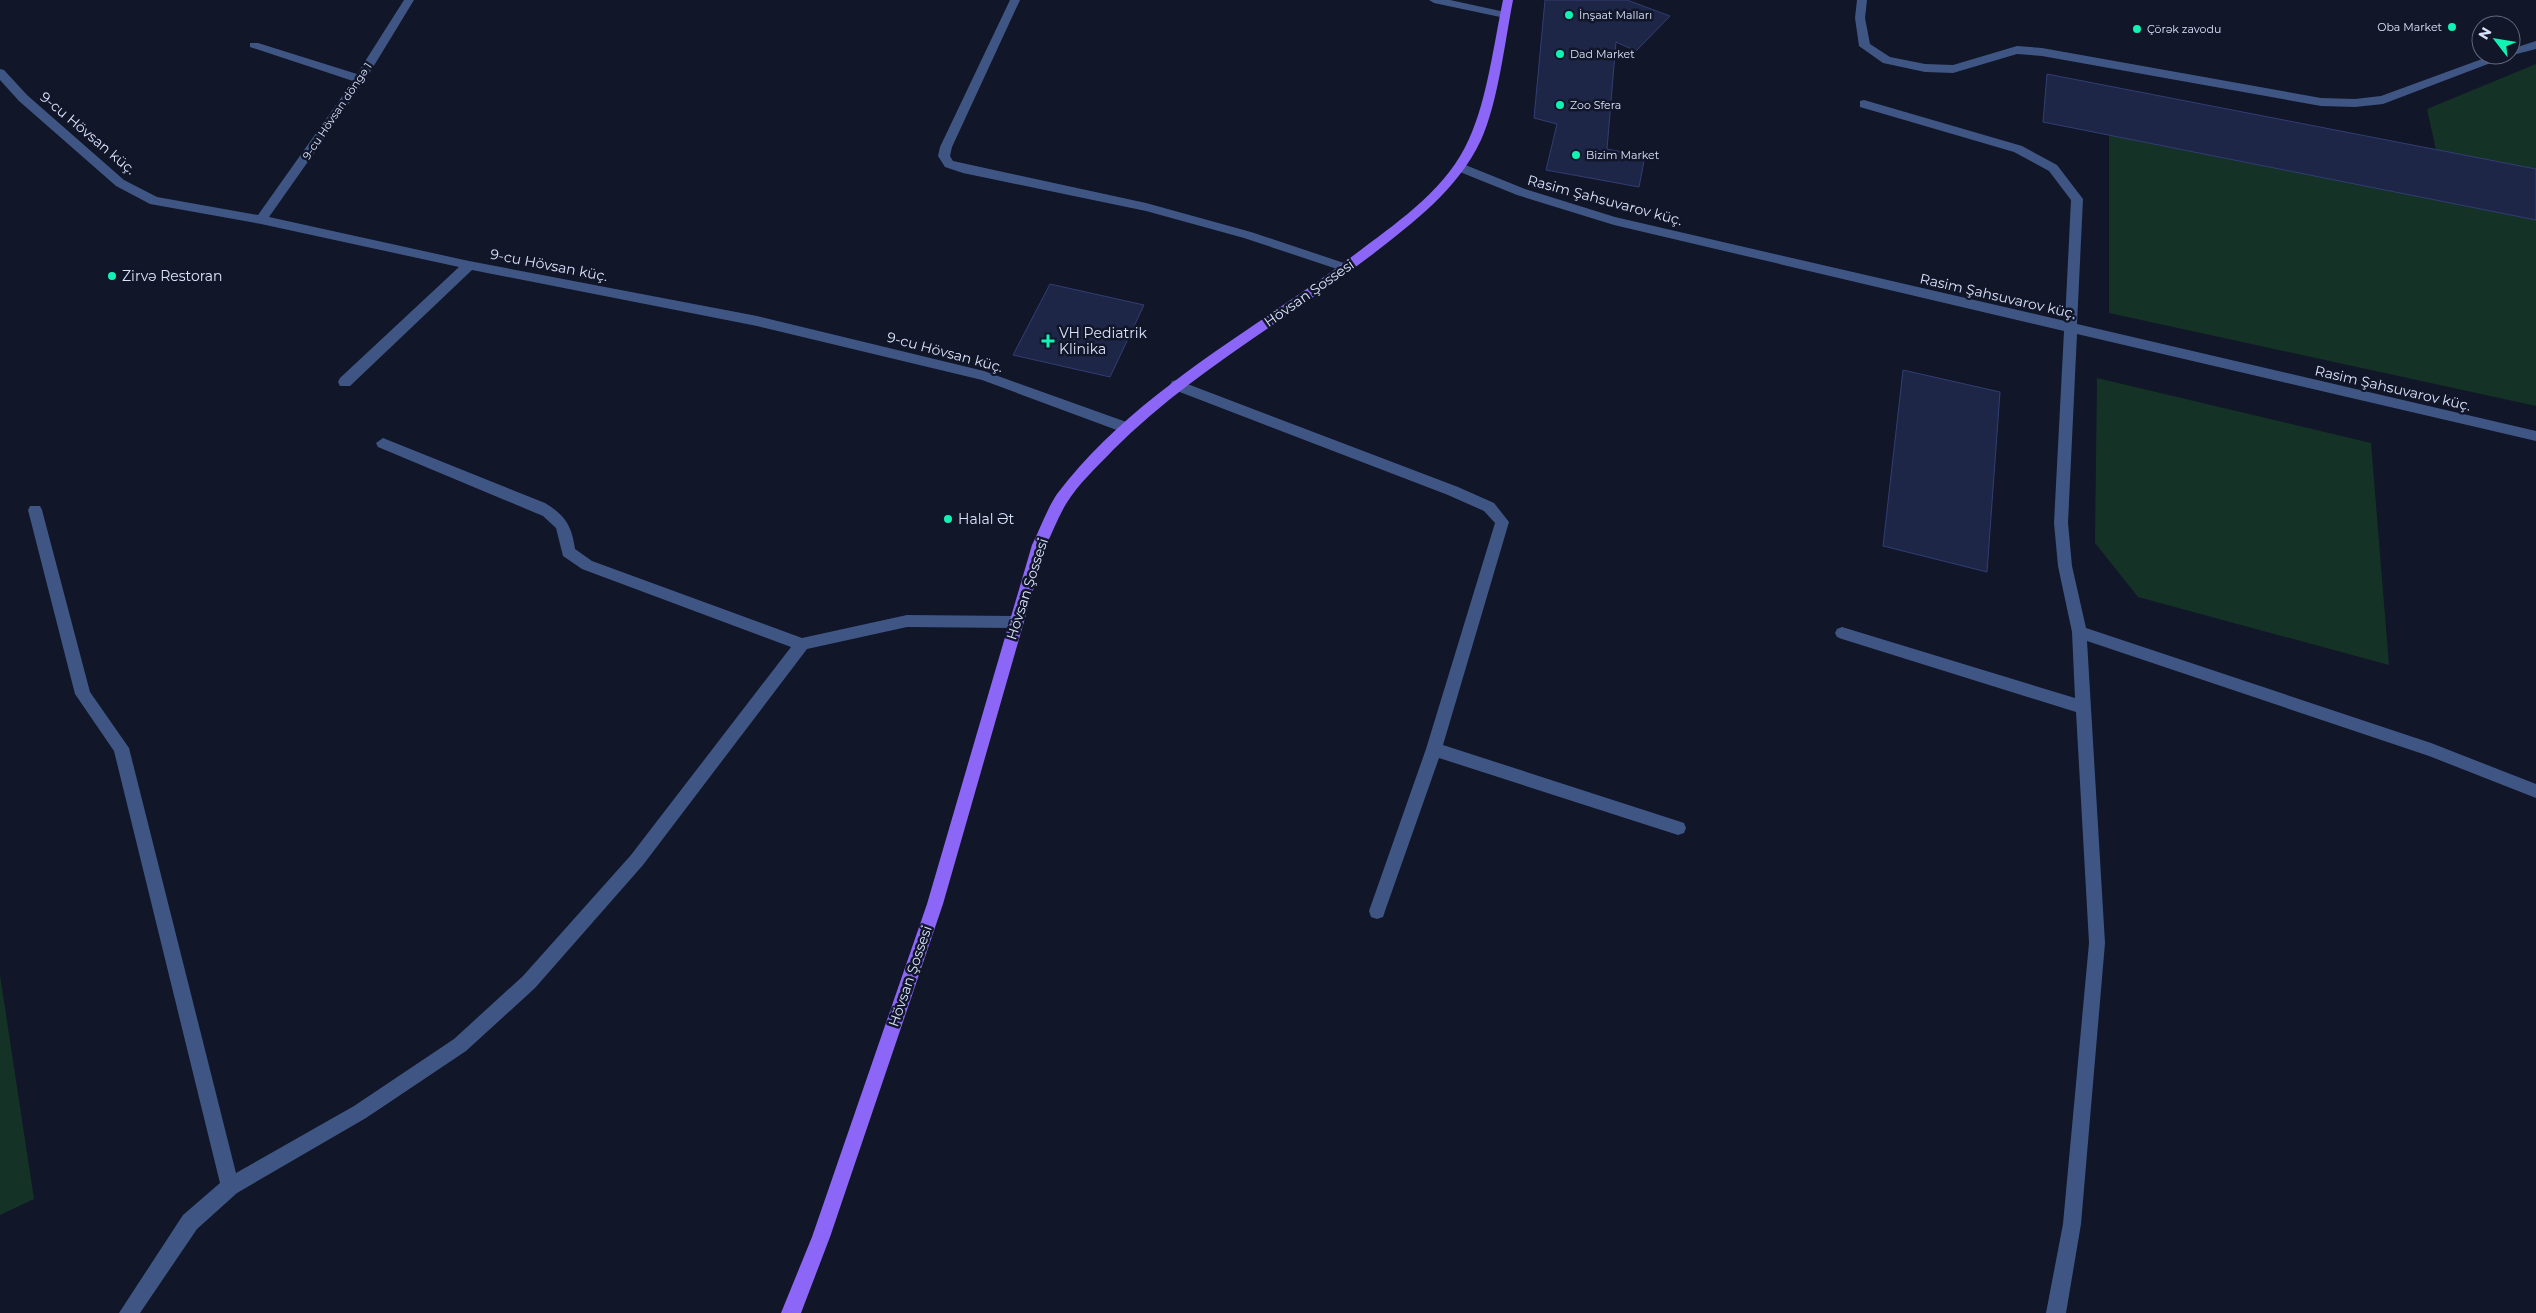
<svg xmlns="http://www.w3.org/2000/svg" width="2536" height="1313" font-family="Montserrat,sans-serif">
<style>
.green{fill:#153226}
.building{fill:#1e2648;stroke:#323d73}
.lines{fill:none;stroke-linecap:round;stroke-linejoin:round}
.minor{fill:#3f5684;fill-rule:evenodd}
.major{fill:#8c67f7;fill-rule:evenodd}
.poi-dot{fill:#11f3b5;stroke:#111628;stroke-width:2}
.labels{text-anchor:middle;stroke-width:5;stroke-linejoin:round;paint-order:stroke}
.far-poi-label{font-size:11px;fill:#dae3fd;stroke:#111628;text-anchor:start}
.far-street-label{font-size:11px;fill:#dae3fd;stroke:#111628}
.street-label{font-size:14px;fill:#dae3fd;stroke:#111628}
.poi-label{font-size:14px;fill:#dae3fd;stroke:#111628;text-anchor:start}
</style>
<rect width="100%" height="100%" fill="#111628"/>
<g class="green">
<polygon points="2536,64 2536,169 2436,150 2427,109"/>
<polygon points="2109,135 2536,220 2536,406 2109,313"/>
<polygon points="2097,378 2371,443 2389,665 2138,597 2095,543"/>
<polygon points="0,975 34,1199 0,1215"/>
</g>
<g class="building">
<polygon points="1545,0 1627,0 1670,16 1636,51 1616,42 1607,149 1645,156 1639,187 1546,170 1557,124 1534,118"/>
<polygon points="2047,74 2536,169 2536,220 2043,122"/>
<polygon points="1050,284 1144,305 1110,377 1013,355"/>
<polygon points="1903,370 2000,392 1987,572 1883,546"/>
</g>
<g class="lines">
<g class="minor">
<polygon points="404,0 414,0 364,82 269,217 469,261 757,316 984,371 1132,424 1134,428 1132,432 1122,432 982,380 757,326 472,270 350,386 340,386 338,382 340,378 459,267 261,224 150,204 116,186 19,101 0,80 0,69 4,70 27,95 124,180 157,197 258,215 353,81 250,47 250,43 258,43 357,74"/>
<polygon points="1010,0 1020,0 952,147 950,156 953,161 1146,203 1251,232 1350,265 1352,268 1350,271 1346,272 1244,238 1146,211 963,173 945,167 938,156 940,147"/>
<polygon points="1429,0 1450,0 1505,12 1510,15 1505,18 1434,3"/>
<polygon points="1857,0 1867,0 1865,18 1870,44 1890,57 1925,64 1953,65 2017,46 2042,48 2321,98 2355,99 2381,96 2493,55 2511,55 2511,49 2536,41 2536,49 2509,56 2383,104 2355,107 2321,106 2042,56 2017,54 1953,73 1925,72 1883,63 1859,46 1855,18"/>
<polygon points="1864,100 2022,146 2057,165 2083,199 2077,324 2536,431 2536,441 2077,334 2068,523 2072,566 2086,628 2431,743 2536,784 2536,798 2429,756 2087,641 2105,943 2081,1224 2066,1313 2046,1313 2063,1224 2089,943 2076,712 1842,639 1837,637 1835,633 1837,629 1842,627 2075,698 2072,632 2058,566 2054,523 2064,331 1614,225 1517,195 1455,170 1453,167 1459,163 1463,164 1525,189 1615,217 2065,321 2071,200 2049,171 2014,152 1860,107 1860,101"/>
<polygon points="1177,380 1458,487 1494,503 1509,522 1443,745 1678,821 1684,823 1686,828 1684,833 1678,835 1439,758 1385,911 1383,917 1377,919 1371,917 1369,911 1426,749 1495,523 1484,511 1448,495 1172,389 1170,385 1172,381"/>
<path d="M 383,438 L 545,503 C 565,515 572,526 575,549 L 592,561 L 802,638 L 907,615 L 1015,616 L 1020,618 L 1022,622 L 1020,626 L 1015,628 L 907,627 L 807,649 L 643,865 L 535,988 L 466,1051 L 366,1118 L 237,1193 L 197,1229 L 140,1313 L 119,1313 L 183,1215 L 220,1183 L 114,751 L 75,694 L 28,510 L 30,506 L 40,506 L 42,510 L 90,692 L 129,748 L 236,1173 L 354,1106 L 454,1039 L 523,976 L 631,855 L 791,647 L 582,569 L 563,556 L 556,528 L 543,516 L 378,447 L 376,443 Z"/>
</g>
<path class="major" d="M 1503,0 L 1513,0 C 1505,41 1498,103 1481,140 C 1458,189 1414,222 1373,254 C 1287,320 1190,373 1113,450 C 1097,467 1078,484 1066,504 C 1058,517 1053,532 1046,545 L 943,904 L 830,1237 L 801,1313 L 781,1313 L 812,1237 L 927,904 L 1032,545 C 1040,529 1047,509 1057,494 C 1137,389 1259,328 1362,249 C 1402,219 1448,187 1469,139 C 1487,100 1494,43 1503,0 Z"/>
</g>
<g class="poi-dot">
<circle cx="1569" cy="15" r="5"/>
<circle cx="2452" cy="27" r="5"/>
<circle cx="2137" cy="29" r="5"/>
<circle cx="1560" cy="54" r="5"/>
<circle cx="1560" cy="105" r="5"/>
<circle cx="1576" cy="155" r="5"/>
<circle cx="112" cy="276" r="5"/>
<path d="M1045.5 333.5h5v5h5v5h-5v5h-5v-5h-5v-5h5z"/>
<circle cx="948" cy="519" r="5"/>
</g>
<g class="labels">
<g class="far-poi-label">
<text x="1579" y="19">İnşaat Malları</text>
<text x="2442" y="31" text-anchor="end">Oba Market</text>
<text x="2147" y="33">Çörək zavodu</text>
<text x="1570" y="58">Dad Market</text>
<text x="1570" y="109">Zoo Sfera</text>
<text x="1586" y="159">Bizim Market</text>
</g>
<g class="far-street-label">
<text transform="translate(337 111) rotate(-56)" y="4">9-cu Hövsan döngə 1</text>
</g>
<g class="street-label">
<text transform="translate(88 133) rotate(40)" y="5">9-cu Hövsan küç.</text>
<text transform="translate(1605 200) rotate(15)" y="5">Rasim Şahsuvarov küç.</text>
<text transform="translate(549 265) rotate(11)" y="5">9-cu Hövsan küç.</text>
<text transform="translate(1309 293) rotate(-35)" y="5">Hövsan Şossesi</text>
<text transform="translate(1998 296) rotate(13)" y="5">Rasim Şahsuvarov küç.</text>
<text transform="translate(945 352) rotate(15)" y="5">9-cu Hövsan küç.</text>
<text transform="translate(2393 388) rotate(13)" y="5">Rasim Şahsuvarov küç.</text>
<text transform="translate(1027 589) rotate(-72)" y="5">Hövsan Şossesi</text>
<text transform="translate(910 976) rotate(-71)" y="5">Hövsan Şossesi</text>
</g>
<g class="poi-label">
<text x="122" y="281">Zirvə Restoran</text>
<text x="1059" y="338">VH Pediatrik<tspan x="1059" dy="16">Klinika</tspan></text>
<text x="958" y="524">Halal Ət</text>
</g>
</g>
<g transform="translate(2496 40) rotate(301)"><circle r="24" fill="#111628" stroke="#61687d"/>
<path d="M0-4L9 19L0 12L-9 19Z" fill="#11f3b5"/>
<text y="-8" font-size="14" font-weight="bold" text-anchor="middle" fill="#dae3fd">N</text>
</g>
</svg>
